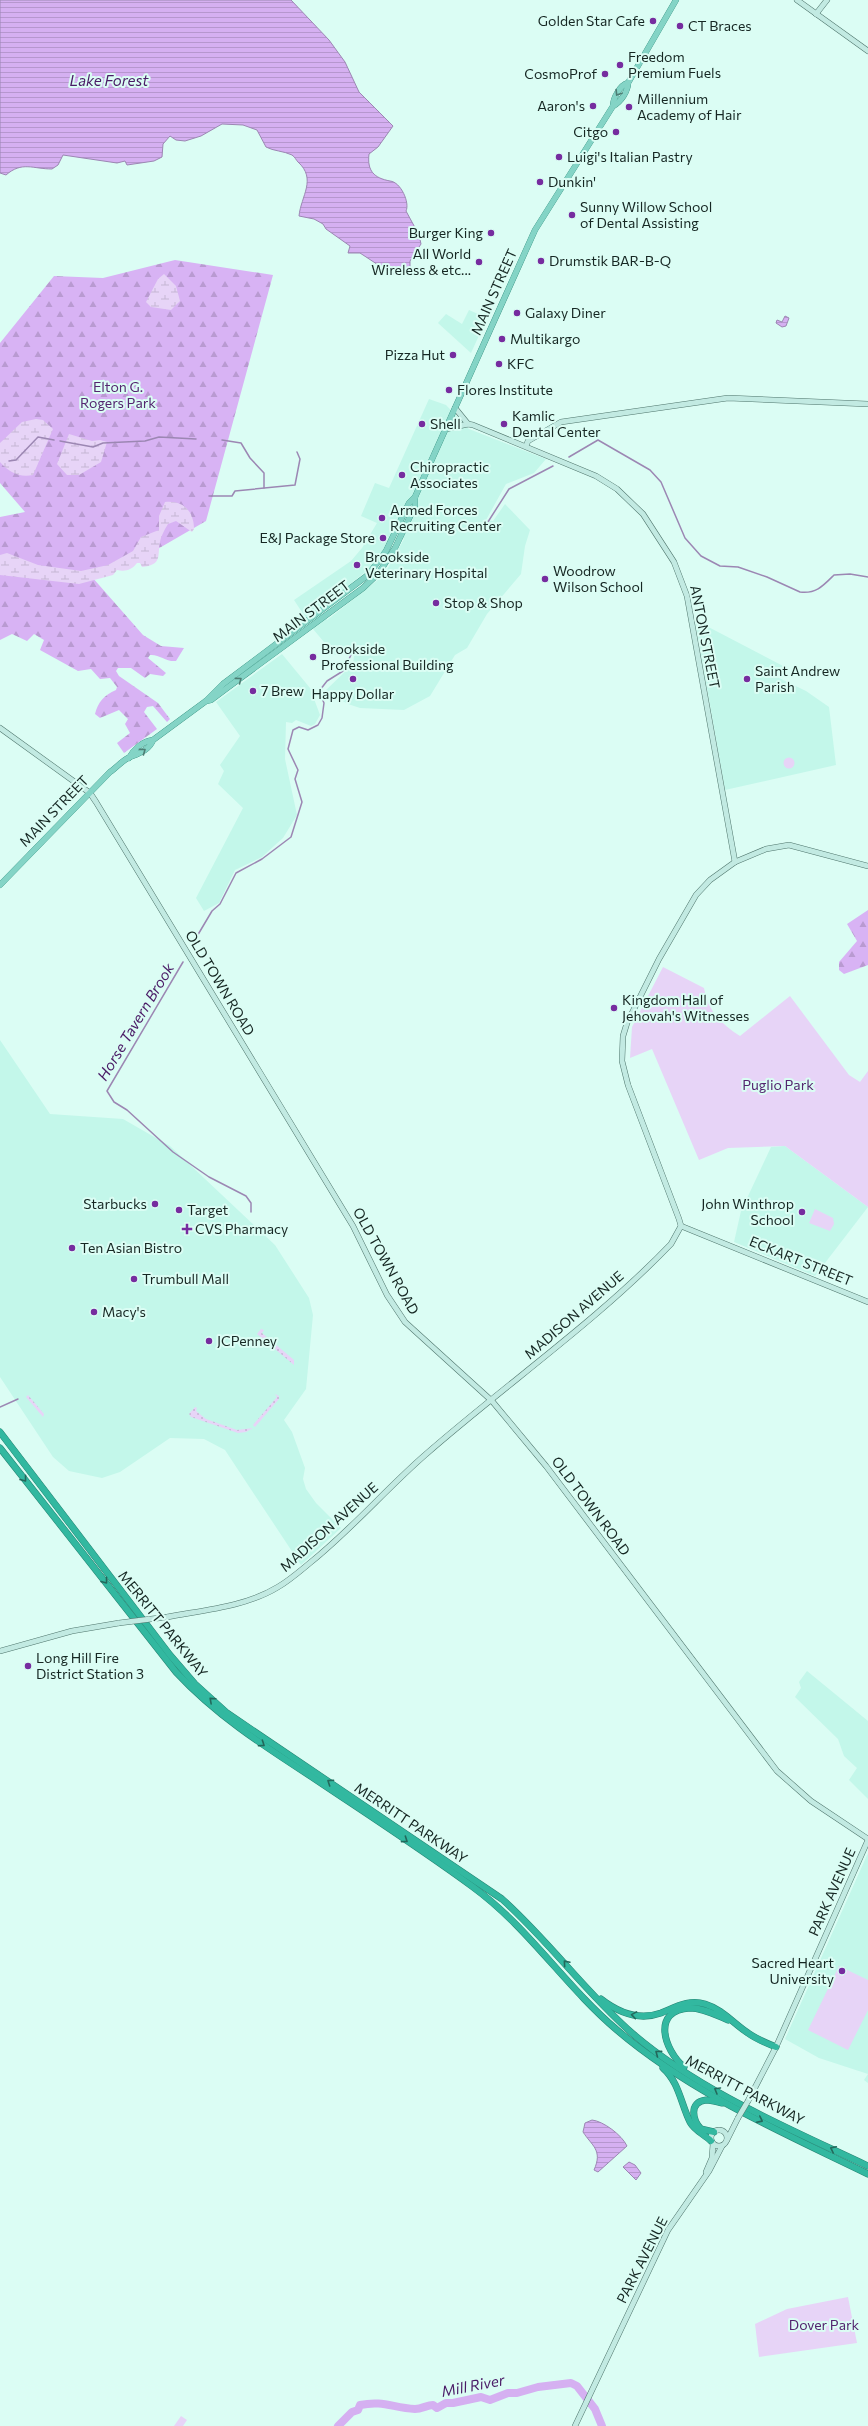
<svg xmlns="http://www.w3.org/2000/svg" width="868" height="2426" font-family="Commissioner,sans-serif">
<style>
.built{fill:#c3f7ea;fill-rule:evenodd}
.grass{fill:url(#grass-dots)}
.forest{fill:url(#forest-firs)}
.wetland{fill:url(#wetland-marsh)}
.green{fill:#e7d4f7}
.water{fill:url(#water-rules);stroke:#9c87b3}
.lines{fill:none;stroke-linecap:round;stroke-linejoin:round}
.stream{stroke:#9c87b3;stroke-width:1.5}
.river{stroke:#d5b0f1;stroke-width:8}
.secondary-casing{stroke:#4f756c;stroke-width:6}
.primary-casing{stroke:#288574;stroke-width:6}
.highway-casing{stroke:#288574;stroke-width:7}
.secondary{stroke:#c2eae2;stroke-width:5}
.primary{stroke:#84d4c6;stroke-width:5.5}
.highway{stroke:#32b8a0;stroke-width:6}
.secondary-bridge-casing{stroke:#4f756c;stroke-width:6;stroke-linecap:butt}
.secondary-bridge{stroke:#c2eae2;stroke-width:5}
.oneway{stroke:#4d7e74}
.oneway2{stroke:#23685b}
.poi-dot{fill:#762c9f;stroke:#dbfdf4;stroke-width:1.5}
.labels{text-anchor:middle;stroke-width:4;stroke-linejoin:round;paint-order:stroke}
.poi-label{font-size:14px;fill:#162723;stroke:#dbfdf4;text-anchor:start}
.street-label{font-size:14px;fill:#162723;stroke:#dbfdf4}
.park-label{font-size:14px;fill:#542670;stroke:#dbfdf4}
.water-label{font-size:15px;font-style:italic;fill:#4a1b66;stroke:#dbfdf4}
</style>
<defs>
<pattern id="grass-dots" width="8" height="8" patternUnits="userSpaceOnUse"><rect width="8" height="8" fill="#e7d4f7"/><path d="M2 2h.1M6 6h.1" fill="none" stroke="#c5b6d3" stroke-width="1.8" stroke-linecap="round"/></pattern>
<pattern id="forest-firs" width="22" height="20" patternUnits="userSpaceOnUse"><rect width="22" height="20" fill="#d8b3f4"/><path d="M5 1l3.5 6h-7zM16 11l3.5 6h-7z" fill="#b99ad1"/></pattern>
<pattern id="wetland-marsh" width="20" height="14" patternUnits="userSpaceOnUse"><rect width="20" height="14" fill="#e7d4f7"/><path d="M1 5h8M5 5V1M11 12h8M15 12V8" fill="none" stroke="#c5b6d3"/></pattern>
<pattern id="water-rules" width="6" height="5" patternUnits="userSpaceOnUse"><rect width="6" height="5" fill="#d5b0f1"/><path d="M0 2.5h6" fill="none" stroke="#b697ce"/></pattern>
</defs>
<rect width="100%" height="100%" fill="#dbfdf4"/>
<g class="built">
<polygon points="469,310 487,318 471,353 438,323 446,314 462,324"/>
<path d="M 429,399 L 446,405 L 469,429 L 546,459 L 534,473 L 506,484 L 486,520 L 493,521 L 505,504 L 530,530 L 525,546 L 521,574 L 487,614 L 467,648 L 455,655 L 430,696 L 404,710 L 360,708 L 348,704 L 325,691 L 353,664 L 354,656 L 347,646 L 335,655 L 313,629 L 294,600 L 351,561 L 362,548 L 377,523 L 361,516 L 375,483 L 389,488 ZM 394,530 L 404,539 L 384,575 L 327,620 L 319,609 L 369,569 L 386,547 Z"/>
<polygon points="695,620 785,667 777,677 806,691 829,707 836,765 725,790"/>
<polygon points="282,654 310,688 320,715 315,724 311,726 296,720 292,723 286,722 285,759 297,815 283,838 274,846 262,857 235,870 219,903 204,911 196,898 243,808 218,784 224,771 220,765 240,736 216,702"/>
<polygon points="0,1040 50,1114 123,1119 170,1146 275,1245 309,1298 313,1315 306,1389 284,1420 292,1432 305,1468 303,1479 306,1489 316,1503 341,1528 301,1565 225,1450 204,1439 170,1438 120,1472 102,1478 69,1471 53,1457 0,1377"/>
<polygon points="785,1146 868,1207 815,1276 734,1242 741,1211 771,1147"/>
<polygon points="807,1671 868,1721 868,1799 849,1780 857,1768 844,1756 838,1739 795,1697 801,1688 799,1682"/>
<polygon points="868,1853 868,2083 864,2080 868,2074 819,2058 785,2039"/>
</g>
<g class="grass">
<polygon points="261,1329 264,1330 262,1333 294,1360 294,1365 257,1334"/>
<polygon points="275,1394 279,1396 279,1399 255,1427 253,1425 277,1397"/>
<polygon points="28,1395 44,1414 43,1417 26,1397"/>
<polygon points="195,1407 197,1408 196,1411 206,1419 237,1430 253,1428 246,1432 238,1433 191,1417 189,1414"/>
</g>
<g class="forest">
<path d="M 175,260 L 273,275 L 206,521 L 149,554 L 92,577 L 143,635 L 161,646 L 184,648 L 176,661 C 166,662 159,654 150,655 L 148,658 L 166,673 L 163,676 L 150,674 L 145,678 L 131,668 L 118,668 L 116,671 L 119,676 L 158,703 L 170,719 L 167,722 L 153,706 L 147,707 L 144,712 L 157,729 L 124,753 L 117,743 L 130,733 L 125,724 L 128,719 L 119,710 L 100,718 L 95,714 C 98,702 104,695 116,690 L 117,687 L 110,678 L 100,679 L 91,669 L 78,671 L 40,650 L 44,640 L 34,634 L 27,641 L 12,634 L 0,640 L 0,517 L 25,512 L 0,483 L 0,343 L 54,276 L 103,278 Z"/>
<polygon points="868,910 868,965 844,974 839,970 839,962 857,941 847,924"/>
</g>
<g class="wetland">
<polygon points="164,274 176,286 180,301 171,310 151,307 146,302 158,279"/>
<path d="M 36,419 L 43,420 L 53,429 L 33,475 C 19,478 9,472 0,462 L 0,443 L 22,422 Z"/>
<polygon points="69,434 92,441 100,440 107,442 101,462 79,475 67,475 57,464"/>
<path d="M 165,502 C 183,500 194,511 194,529 L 192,532 L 176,521 L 168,524 C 165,529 161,536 160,542 C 157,555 163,565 142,567 L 140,563 L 137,563 C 132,570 125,572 117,570 L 113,575 L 79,584 L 0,575 L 0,555 L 7,553 L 38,565 L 81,571 L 108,565 L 133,551 L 141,537 L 159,530 L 159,516 Z"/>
</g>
<g class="green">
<circle cx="789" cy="763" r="5.5"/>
<path d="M 663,967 L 704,988 C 708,1011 721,1024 740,1036 L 790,996 L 849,1075 L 860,1082 L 868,1071 L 868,1207 L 785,1146 L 728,1148 L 699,1160 L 652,1049 L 630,1058 L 632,1027 Z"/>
<polygon points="815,1209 833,1218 834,1224 830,1231 809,1223"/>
<polygon points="839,1966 868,1980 868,2010 848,2050 808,2030"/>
<polygon points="848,2297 857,2343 759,2357 755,2324 787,2309"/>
<polygon points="181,2416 187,2420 183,2426 174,2426"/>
</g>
<g class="water">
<path d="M 0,0 L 291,0 L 329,40 L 345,62 L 359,92 L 393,126 L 378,147 L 369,154 C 367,171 374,178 390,181 C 401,182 410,203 406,211 L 419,235 L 421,244 L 410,261 L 410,273 L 407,271 L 392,274 L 360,253 L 348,253 L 350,246 L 326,229 L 323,224 L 314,219 L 299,216 C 301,196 317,179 298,162 C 296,160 295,157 292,155 C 284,151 273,151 266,147 L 257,130 L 243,125 L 222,124 L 201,136 L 185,141 L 176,140 L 170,136 L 163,144 L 162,157 L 154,161 L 127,165 L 125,161 L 117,163 L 63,155 L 58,165 L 52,169 C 33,169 22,161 6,175 L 0,173 Z"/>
<polygon points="785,316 789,318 786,326 782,327 776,323 777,320 782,322"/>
<path d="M 592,2120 C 603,2121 622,2135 627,2146 L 598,2172 L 594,2170 C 603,2150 592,2146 583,2132 L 585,2123 Z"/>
<polygon points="629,2162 635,2165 641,2173 636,2180 623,2167"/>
</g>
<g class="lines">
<g class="stream">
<polyline points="222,440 241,443 250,458 264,473 264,488"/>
<polyline points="60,441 93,447 103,443 145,441 159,437 196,439"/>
<path d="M 569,457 L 598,440 L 650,470 L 661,482 L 685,538 L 701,556 L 720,566 L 738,567 L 767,577 L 800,592 C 816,594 823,586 834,575 L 850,574 L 868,577"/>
<polyline points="9,461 16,460 38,437 54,440"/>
<polyline points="209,496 232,496 235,491 295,485 300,459 297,452"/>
<polyline points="486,525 509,489 553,466"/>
<polyline points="193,943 212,911 220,904 236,873 262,859 291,837 302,802 295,779 298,770 288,749 293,730 299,727 308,730 318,725 322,718 324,703 320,694 320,690 327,681 343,671 352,653"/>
<polyline points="183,962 107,1091 114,1102 127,1110 173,1152 209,1177 246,1196 251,1203 251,1212"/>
<polyline points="0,1407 18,1399"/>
</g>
<path class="river" d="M 338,2426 L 352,2412 L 358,2410 L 360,2405 C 383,2400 393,2408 415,2409 C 422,2409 427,2405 433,2405 L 437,2408 L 446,2403 L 453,2403 L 481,2397 L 490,2400 L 508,2393 L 517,2393 L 538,2387 L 571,2383 L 577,2386 L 595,2409 L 602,2426"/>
<defs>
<g id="secondary">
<polyline points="797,0 868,51"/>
<polyline points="816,14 827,0"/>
<polyline points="455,408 468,424"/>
<polyline points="446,429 468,424 473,425 596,476 617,489 643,514 674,562 687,596 735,862"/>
<polyline points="526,446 528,441 561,422 728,398 868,404"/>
<polyline points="0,728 90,793 96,802 353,1226 387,1295 405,1322 492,1401 546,1466 777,1771 811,1801 868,1839"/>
<polyline points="681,1226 868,1302"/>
<path d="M 167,1617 C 204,1610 245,1607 278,1587 C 290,1580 300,1571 311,1562 C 352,1529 386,1489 425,1455 C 506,1384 596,1322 671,1244 L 681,1226 L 679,1219 L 628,1085 L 622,1061 L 623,1036 L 627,1023 L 659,959 L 696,895 L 710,880 L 735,862 L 766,849 L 789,845 L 868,866"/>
<polyline points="0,1651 72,1631 119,1623"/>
<polyline points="748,2101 776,2047 868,1840"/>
<circle cx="719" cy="2138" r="8"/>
<polyline points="727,2140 738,2118"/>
<polyline points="706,2172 712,2158 713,2144"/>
<polyline points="575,2426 668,2230 709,2171 722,2146"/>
</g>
<g id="primary">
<path d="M 613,106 C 613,98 620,85 628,83"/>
<path d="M 206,701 L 211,700 L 227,688 L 363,588 L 378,574 L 395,548 L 415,506 L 415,497 L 535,230 L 613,106 C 621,102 628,91 628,83 L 676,0"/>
<path d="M 129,758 C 134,749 143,741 153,740"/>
<path d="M 0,885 L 110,772 C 116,768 122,761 128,758 C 137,754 149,751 153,740 L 206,701 L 223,684 L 368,575 L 386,551 L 409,503 L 415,497"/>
</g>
<g id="highway">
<path d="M 0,1432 L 170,1655 L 195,1684 L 227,1713 L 502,1899 C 549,1941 586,1993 633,2034 C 701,2092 788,2128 868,2166"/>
<path d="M 0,1448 L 176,1672 C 215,1714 261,1744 309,1775 C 364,1812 420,1848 473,1887 C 529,1928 565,1986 617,2030 C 691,2093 782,2132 868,2174"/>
<path d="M 601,1999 C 619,2013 639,2021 661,2013 C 676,2007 689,1999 705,2004 C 722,2009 734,2024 748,2033 C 756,2039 766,2043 776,2047"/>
<path d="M 684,2067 C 664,2050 651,2010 690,2008 C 703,2008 716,2015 728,2020"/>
<path d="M 663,2068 C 679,2082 681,2104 690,2122 C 695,2131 704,2134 711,2141"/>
<path d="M 714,2132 L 701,2129 C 693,2121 688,2102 706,2100 C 711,2100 717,2102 722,2103"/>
</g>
</defs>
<use href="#secondary" class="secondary-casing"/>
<use href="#primary" class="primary-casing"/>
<use href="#highway" class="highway-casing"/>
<use href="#secondary" class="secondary"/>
<use href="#primary" class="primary"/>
<use href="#highway" class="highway"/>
<defs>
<g id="secondary-bridge">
<polyline points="119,1623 167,1617"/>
<polyline points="738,2118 748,2101"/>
</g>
</defs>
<use href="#secondary-bridge" class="secondary-bridge-casing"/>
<use href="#secondary-bridge" class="secondary-bridge"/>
</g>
<defs><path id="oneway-chevron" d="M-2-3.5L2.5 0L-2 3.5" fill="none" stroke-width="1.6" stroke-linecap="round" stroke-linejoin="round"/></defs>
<g class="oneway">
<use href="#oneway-chevron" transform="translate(618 93) rotate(122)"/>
<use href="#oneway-chevron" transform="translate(239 680) rotate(-37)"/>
<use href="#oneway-chevron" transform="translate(143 751) rotate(-36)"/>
</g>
<g class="oneway2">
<use href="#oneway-chevron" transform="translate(24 1479) rotate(52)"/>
<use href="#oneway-chevron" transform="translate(105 1581) rotate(52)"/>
<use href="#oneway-chevron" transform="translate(212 1700) rotate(-138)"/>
<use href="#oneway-chevron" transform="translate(262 1744) rotate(34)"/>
<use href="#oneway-chevron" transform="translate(330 1782) rotate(-146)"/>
<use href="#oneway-chevron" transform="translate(405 1840) rotate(34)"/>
<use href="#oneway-chevron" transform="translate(566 1963) rotate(-131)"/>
<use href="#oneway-chevron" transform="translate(634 2015) rotate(-171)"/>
<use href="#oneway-chevron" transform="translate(658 2053) rotate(-143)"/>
<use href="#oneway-chevron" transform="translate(717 2090) rotate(-150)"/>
<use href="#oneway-chevron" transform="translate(760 2120) rotate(27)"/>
<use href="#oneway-chevron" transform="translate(833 2149) rotate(-154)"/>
</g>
<g class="poi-dot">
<circle cx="653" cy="21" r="4"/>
<circle cx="680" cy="26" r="4"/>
<circle cx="620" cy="65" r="4"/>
<circle cx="605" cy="74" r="4"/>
<circle cx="593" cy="106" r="4"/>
<circle cx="629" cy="107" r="4"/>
<circle cx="616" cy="132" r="4"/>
<circle cx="559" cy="157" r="4"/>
<circle cx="540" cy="182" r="4"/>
<circle cx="572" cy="215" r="4"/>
<circle cx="491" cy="233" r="4"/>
<circle cx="541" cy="261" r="4"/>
<circle cx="479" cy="262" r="4"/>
<circle cx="517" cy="313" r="4"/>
<circle cx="502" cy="339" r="4"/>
<circle cx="453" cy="355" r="4"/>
<circle cx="499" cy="364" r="4"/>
<circle cx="449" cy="390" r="4"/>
<circle cx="422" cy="424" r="4"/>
<circle cx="504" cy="424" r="4"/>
<circle cx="402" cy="475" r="4"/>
<circle cx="382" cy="518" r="4"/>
<circle cx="383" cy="538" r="4"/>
<circle cx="357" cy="565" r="4"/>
<circle cx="545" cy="579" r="4"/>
<circle cx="436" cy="603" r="4"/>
<circle cx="313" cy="657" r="4"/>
<circle cx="353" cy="679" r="4"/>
<circle cx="747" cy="679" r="4"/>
<circle cx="253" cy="691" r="4"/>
<circle cx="614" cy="1008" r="4"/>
<circle cx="155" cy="1204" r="4"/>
<circle cx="179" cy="1210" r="4"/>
<circle cx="802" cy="1212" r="4"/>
<path d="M185 1223h4v4h4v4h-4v4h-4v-4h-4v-4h4z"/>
<circle cx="72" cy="1248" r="4"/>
<circle cx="134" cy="1279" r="4"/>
<circle cx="94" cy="1312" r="4"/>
<circle cx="209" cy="1341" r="4"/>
<circle cx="28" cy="1666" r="4"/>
<circle cx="842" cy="1971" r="4"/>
</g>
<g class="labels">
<g class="poi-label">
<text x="645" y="26" text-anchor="end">Golden Star Cafe</text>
<text x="688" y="31">CT Braces</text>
<text x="628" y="62">Freedom<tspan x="628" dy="16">Premium Fuels</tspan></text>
<text x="597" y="79" text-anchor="end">CosmoProf</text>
<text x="637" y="104">Millennium<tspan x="637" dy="16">Academy of Hair</tspan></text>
<text x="585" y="111" text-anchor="end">Aaron's</text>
<text x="608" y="137" text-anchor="end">Citgo</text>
<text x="567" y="162">Luigi's Italian Pastry</text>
<text x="548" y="187">Dunkin'</text>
<text x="580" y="212">Sunny Willow School<tspan x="580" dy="16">of Dental Assisting</tspan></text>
<text x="483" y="238" text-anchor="end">Burger King</text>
<text x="471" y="259" text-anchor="end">All World<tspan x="471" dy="16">Wireless &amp; etc...</tspan></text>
<text x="549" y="266">Drumstik BAR-B-Q</text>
<text x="525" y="318">Galaxy Diner</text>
<text x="510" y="344">Multikargo</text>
<text x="445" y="360" text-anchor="end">Pizza Hut</text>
<text x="507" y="369">KFC</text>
<text x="457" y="395">Flores Institute</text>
<text x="512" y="421">Kamlic<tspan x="512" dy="16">Dental Center</tspan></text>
<text x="430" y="429">Shell</text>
<text x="410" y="472">Chiropractic<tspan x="410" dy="16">Associates</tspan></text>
<text x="390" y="515">Armed Forces<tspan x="390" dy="16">Recruiting Center</tspan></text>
<text x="375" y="543" text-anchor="end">E&amp;J Package Store</text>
<text x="365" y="562">Brookside<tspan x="365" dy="16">Veterinary Hospital</tspan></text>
<text x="553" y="576">Woodrow<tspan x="553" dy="16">Wilson School</tspan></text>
<text x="444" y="608">Stop &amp; Shop</text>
<text x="321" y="654">Brookside<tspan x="321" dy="16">Professional Building</tspan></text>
<text x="755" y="676">Saint Andrew<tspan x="755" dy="16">Parish</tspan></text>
<text x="261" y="696">7 Brew</text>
<text x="353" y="699" text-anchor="middle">Happy Dollar</text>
<text x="622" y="1005">Kingdom Hall of<tspan x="622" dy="16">Jehovah's Witnesses</tspan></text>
<text x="147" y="1209" text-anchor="end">Starbucks</text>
<text x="794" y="1209" text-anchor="end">John Winthrop<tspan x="794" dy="16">School</tspan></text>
<text x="187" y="1215">Target</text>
<text x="195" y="1234">CVS Pharmacy</text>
<text x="80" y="1253">Ten Asian Bistro</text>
<text x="142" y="1284">Trumbull Mall</text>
<text x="102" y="1317">Macy's</text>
<text x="217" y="1346">JCPenney</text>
<text x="36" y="1663">Long Hill Fire<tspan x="36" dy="16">District Station 3</tspan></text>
<text x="834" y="1968" text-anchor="end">Sacred Heart<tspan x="834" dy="16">University</tspan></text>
</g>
<g class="street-label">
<text transform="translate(494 292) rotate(-66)" y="5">MAIN STREET</text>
<text transform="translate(311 611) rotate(-37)" y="5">MAIN STREET</text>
<text transform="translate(705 637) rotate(79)" y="5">ANTON STREET</text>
<text transform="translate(54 811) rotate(-46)" y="5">MAIN STREET</text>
<text transform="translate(220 983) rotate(59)" y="5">OLD TOWN ROAD</text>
<text transform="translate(386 1261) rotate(61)" y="5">OLD TOWN ROAD</text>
<text transform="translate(801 1261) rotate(22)" y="5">ECKART STREET</text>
<text transform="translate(574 1315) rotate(-41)" y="5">MADISON AVENUE</text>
<text transform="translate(591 1506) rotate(53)" y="5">OLD TOWN ROAD</text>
<text transform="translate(329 1527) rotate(-42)" y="5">MADISON AVENUE</text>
<text transform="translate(163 1624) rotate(51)" y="5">MERRITT PARKWAY</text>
<text transform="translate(411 1823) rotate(34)" y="5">MERRITT PARKWAY</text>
<text transform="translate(832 1892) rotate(-66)" y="5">PARK AVENUE</text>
<text transform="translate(745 2090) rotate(28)" y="5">MERRITT PARKWAY</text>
<text transform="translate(642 2260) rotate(-63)" y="5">PARK AVENUE</text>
</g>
<g class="park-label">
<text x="118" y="392">Elton G.<tspan x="118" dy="16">Rogers Park</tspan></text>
<text x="778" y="1090">Puglio Park</text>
<text x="824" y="2330">Dover Park</text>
</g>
<g class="water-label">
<text x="109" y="86">Lake Forest</text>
<text transform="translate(136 1022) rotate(-59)" y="5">Horse Tavern Brook</text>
<text transform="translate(473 2386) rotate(-11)" y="5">Mill River</text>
</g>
</g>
</svg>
